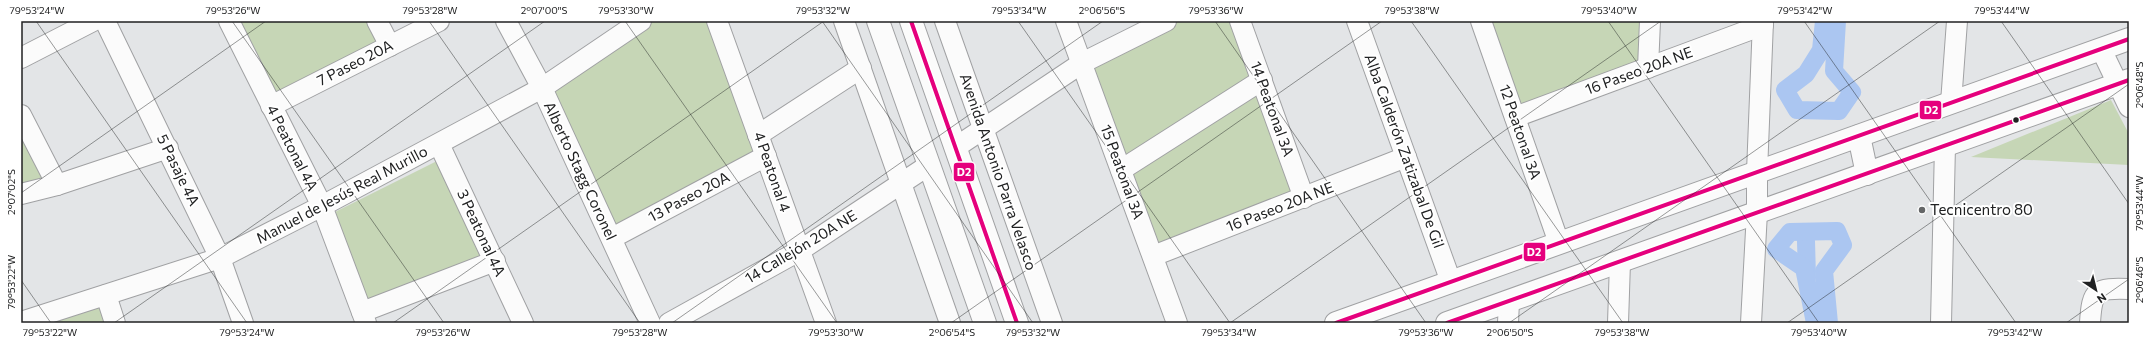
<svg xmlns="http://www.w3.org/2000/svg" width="2150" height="344" font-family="Commissioner,sans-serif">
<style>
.green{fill:#c6d6b6}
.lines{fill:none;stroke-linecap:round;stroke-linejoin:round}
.canal{stroke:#abc6f1;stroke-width:18}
.minor-casing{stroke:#a0a1a3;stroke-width:22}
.tertiary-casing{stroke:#a0a1a3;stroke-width:24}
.minor{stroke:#fbfbfb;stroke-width:20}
.tertiary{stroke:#fbfbfb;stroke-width:22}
.bus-1-casing{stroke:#fff;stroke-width:7}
.bus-1{stroke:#e5007d;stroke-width:4}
.ticks{fill:none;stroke:#202122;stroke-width:1;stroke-opacity:0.45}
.bus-dot{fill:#202122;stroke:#fff;stroke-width:1.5}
.poi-dot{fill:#646667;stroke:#fff;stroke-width:1.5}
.labels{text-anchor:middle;stroke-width:4;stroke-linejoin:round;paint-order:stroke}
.street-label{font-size:15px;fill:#202122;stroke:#fff}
.poi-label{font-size:15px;fill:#202122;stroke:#fff;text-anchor:start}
.line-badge{stroke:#fff;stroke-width:1.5}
.badge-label{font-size:11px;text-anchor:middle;font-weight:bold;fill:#fff}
.neatline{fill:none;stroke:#202122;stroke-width:1.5}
.ticks-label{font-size:10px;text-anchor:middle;fill:#202122}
</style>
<rect width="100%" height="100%" fill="#e3e5e7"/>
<g class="green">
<polygon points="229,21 377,21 390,46 271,106"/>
<polygon points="641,21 717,21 766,156 612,238 542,88"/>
<polygon points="1167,21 1238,21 1303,198 1153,257 1082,63"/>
<polygon points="1481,21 1650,21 1648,68 1515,117"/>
<polygon points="2111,100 2129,134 2129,165 1971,157"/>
<polygon points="21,118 55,184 21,193"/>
<polygon points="439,160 487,263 371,312 335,212"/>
<polygon points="103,304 110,323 42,323"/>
</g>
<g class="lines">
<g class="canal">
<polyline points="1824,21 1821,50 1806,74 1785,90 1797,110 1839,111 1852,92 1834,71 1837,21"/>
<polyline points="1806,241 1807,278"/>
<polyline points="1815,323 1804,268 1776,249 1790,232 1837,231 1843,245 1824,271 1829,323"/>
</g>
<defs>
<g id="minor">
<polyline points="105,21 220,258 243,323"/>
<polyline points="229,21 322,206 366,323"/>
<polyline points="377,21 390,46"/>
<polyline points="506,21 542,88 650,323"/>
<polyline points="717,21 826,323"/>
<polyline points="844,21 950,323"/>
<polyline points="945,21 1052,323"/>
<polyline points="1066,21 1177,323"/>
<polyline points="1240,21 1304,198"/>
<polyline points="1357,21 1451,282"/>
<polyline points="1481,21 1559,243"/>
<polyline points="2101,49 2129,107"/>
<polyline points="21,58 93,21"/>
<polyline points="1648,68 1650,21"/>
<polyline points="1951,103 1957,21"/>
<polyline points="271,106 439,21"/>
<polyline points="21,115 57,185"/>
<polyline points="1515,117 1763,25"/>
<polyline points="758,135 861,68"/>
<polyline points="439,144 523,323"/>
<polyline points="956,147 1082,63 1166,21"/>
<polyline points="1121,170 1262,80"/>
<polyline points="21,194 57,185 168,148"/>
<polyline points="612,238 766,156"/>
<polyline points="1153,256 1406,157"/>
<polyline points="106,295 115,323"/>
<polyline points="362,312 495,261"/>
<polyline points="21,322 220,258 322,206 542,88 641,21"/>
<polyline points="669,323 799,251 929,165"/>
<polyline points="1508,323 1509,301"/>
<polyline points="1618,323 1620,262"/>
<polyline points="1751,323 1757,212 1757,172 1763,21"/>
<polyline points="1941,323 1945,145"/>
<path d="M 2090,323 C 2092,289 2096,288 2129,289"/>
</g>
<g id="tertiary">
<polyline points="878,21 985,323"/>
<polyline points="911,21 1017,323"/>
<polyline points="1859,136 1867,174"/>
<polyline points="1336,323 2129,39"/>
<polyline points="1447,323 2129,80"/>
</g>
</defs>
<use href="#minor" class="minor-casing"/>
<use href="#tertiary" class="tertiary-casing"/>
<use href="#minor" class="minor"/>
<use href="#tertiary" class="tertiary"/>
<defs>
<g id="bus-1">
<polyline points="911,21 1017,323"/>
<polyline points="1336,323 2129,39"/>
<polyline points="1447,323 2129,80"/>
</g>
</defs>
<use href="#bus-1" class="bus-1-casing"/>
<use href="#bus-1" class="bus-1"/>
</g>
<path class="ticks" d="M 36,21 L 247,323M 232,21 L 444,323M 429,21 L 640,323M 625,21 L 837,323M 822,21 L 1033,323M 1018,21 L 1230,323M 1215,21 L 1426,323M 1411,21 L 1623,323M 1608,21 L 1819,323M 1804,21 L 2016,323M 2001,21 L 2129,204M 21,193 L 266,21M 21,280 L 51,323M 114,323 L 545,21M 393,323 L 824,21M 672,323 L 1103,21M 951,323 L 1382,21M 1230,323 L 1661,21M 1509,323 L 1940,21M 1787,323 L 2129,84M 2066,323 L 2129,279"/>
<circle class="bus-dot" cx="2016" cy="120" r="3.5"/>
<circle class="poi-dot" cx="1922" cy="210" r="4"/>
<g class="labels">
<g class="street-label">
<text transform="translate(355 63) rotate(-27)" y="5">7 Paseo 20A</text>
<text transform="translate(1639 71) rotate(-20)" y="5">16 Paseo 20A NE</text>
<text transform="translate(1272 109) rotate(70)" y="5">14 Peatonal 3A</text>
<text transform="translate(1520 132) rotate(71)" y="5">12 Peatonal 3A</text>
<text transform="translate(292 148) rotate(63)" y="5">4 Peatonal 4A</text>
<text transform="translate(1404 151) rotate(70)" y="5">Alba Calderón Zatizabal De Gil</text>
<text transform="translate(178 170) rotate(64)" y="5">5 Pasaje 4A</text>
<text transform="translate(580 171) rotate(65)" y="5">Alberto Stagg Coronel</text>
<text transform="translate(772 172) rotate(71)" y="5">4 Peatonal 4</text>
<text transform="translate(998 172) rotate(71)" y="5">Avenida Antonio Parra Velasco</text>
<text transform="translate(1122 172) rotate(70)" y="5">15 Peatonal 3A</text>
<text transform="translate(342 195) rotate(-28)" y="5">Manuel de Jesús Real Murillo</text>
<text transform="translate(689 197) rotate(-28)" y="5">13 Paseo 20A</text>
<text transform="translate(1280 207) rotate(-21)" y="5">16 Paseo 20A NE</text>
<text transform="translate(481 233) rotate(65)" y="5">3 Peatonal 4A</text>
<text transform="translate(801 247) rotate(-31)" y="5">14 Callejón 20A NE</text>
</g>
<g class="poi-label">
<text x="1930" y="215">Tecnicentro 80</text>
</g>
</g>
<g class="line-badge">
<rect x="1919" y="100" width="23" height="20" rx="4" fill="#e5007d"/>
<rect x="953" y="162" width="22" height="20" rx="4" fill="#e5007d"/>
<rect x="1523" y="242" width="23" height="20" rx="4" fill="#e5007d"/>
</g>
<g class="badge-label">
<text x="1931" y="114">D2</text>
<text x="964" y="176">D2</text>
<text x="1534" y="256">D2</text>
</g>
<rect width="2150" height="344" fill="none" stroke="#ffffff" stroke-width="44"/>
<g transform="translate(2096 290) rotate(145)" stroke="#ffffff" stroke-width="3" paint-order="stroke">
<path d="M0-3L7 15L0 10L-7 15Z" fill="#202122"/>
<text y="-6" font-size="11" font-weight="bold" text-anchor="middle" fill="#202122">N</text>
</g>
<rect x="22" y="22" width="2106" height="300" class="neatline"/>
<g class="ticks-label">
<text x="37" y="14">79°53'24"W</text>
<text x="233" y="14">79°53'26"W</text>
<text x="430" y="14">79°53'28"W</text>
<text x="544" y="14">2°07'00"S</text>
<text x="626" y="14">79°53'30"W</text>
<text x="823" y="14">79°53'32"W</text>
<text x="1019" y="14">79°53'34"W</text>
<text x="1102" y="14">2°06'56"S</text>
<text x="1216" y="14">79°53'36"W</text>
<text x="1412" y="14">79°53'38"W</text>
<text x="1609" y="14">79°53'40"W</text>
<text x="1805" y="14">79°53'42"W</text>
<text x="2002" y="14">79°53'44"W</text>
<text transform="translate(2139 85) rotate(-90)" y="4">2°06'48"S</text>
<text transform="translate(11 192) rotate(-90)" y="4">2°07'02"S</text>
<text transform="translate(2139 203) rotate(-90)" y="4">79°53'44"W</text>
<text transform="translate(2139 280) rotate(-90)" y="4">2°06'46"S</text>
<text transform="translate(11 282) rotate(-90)" y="4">79°53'22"W</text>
<text x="50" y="336">79°53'22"W</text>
<text x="247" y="336">79°53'24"W</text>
<text x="443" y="336">79°53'26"W</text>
<text x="640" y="336">79°53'28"W</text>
<text x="836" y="336">79°53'30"W</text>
<text x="952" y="336">2°06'54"S</text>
<text x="1033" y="336">79°53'32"W</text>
<text x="1229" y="336">79°53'34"W</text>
<text x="1426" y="336">79°53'36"W</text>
<text x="1510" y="336">2°06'50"S</text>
<text x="1622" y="336">79°53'38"W</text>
<text x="1819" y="336">79°53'40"W</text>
<text x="2015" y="336">79°53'42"W</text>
</g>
</svg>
